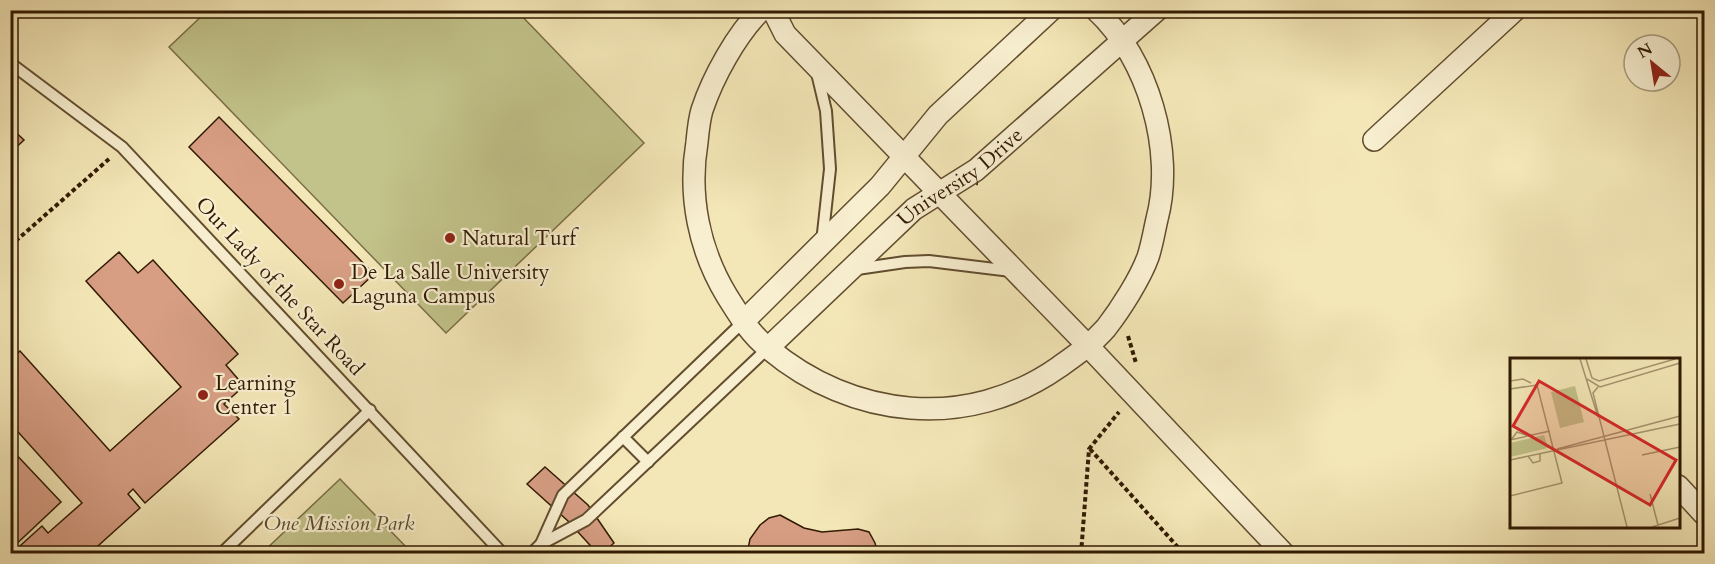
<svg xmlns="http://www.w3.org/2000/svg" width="1715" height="564" font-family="Cardo,serif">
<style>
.green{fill:#c2c38a;stroke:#7a6e46;stroke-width:1.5}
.building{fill:#d79e84;stroke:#311a02;stroke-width:1.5}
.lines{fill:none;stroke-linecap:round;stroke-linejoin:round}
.lane-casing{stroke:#624d2f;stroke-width:14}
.street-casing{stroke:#624d2f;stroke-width:24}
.path{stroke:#311a02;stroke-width:4;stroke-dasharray:4.5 3;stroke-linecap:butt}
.lane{stroke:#f8efd0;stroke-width:10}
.street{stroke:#f8efd0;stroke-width:21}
.poi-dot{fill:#8f2418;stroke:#f8efd0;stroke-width:2}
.labels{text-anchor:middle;stroke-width:4.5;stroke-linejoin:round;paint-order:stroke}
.street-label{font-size:21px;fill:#311a02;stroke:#f8efd0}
.poi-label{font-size:21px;fill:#311a02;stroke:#f8efd0;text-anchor:start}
.park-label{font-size:21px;font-style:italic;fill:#5c4d2b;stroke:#f8efd0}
.inset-road{fill:none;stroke:#a6956f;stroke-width:1.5}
.view{fill:#d62828;fill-opacity:0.15;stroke:#d62828;stroke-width:3}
.inset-edge{fill:none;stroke:#311a02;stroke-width:3}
</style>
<rect width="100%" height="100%" fill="#f4e7b7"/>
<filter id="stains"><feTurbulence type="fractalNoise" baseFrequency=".00333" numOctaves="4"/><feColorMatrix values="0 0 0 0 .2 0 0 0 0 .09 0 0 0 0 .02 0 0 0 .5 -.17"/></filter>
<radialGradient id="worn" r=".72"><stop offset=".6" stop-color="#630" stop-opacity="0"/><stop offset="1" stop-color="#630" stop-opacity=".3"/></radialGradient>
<g class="green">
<polygon points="207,11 517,11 644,143 446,333 169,47"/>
<polygon points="340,479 412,553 262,553"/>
</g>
<g class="building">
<polygon points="219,117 374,274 343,303 189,147"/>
<polygon points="10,127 24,140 10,153"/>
<polygon points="119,252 138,273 153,260 238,354 226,365 244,386 224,404 239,419 145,503 133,489 128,494 140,508 89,554 11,554 42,526 48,533 82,503 10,423 10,360 20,351 110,451 181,387 86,281"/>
<polygon points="10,448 61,502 10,550"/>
<polygon points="545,467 588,505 614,543 602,554 598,554 568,521 527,484"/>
<polygon points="780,515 804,528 822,532 858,529 869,532 875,543 878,554 747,554 750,539 760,525 769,518"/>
</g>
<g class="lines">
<defs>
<g id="lane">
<polyline points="10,63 122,147 503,554"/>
<polyline points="817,73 826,111 830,169 822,242"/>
<polyline points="857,269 905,262 929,261 1011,271"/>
<polyline points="623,437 648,462"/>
<polyline points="541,544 563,495 743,322"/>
<polyline points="221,554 370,410"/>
<polyline points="531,554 541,544 586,520 768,348"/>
</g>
<g id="street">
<path d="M 761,10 C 736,35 713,77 702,110 C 699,120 698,132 697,142 C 688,196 699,250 727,296 C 739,315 750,334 768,348 C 852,419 968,431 1059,367 C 1076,355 1092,344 1106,328 C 1120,310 1140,279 1148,257 C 1152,245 1154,232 1157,219 C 1175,151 1148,58 1096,10"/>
<polyline points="773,10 785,34 1088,346 1284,554"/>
<polyline points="1374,140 1515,10"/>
<polyline points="743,322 880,186 938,115 1051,10"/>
<path id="s1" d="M 768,348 L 914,209 L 976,170 L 1157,10"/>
<polyline points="1678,486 1704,514"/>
</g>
</defs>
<use href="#lane" class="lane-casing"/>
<use href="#street" class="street-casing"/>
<g class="path">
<polyline points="10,246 109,159"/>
<polyline points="1128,336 1136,363"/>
<polyline points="1090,449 1184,554"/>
<polyline points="1081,554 1089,449 1119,412"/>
</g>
<use href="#lane" class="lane"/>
<use href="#street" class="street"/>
</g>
<g class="poi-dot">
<circle cx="450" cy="238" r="6"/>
<circle cx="339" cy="284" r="6"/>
<circle cx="203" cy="395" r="6"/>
</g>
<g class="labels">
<g class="street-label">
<text dy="7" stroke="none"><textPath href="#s1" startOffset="258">University Drive</textPath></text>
<text transform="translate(280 286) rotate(47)" y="7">Our Lady of the Star Road</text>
</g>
<g class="poi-label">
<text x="462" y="245">Natural Turf</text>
<text x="351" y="279">De La Salle University<tspan x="351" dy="24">Laguna Campus</tspan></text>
<text x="215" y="390">Learning<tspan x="215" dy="24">Center 1</tspan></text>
</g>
<g class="park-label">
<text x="339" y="530">One Mission Park</text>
</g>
</g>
<g transform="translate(1510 358)">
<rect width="170" height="170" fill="#f4e7b7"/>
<path d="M 65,28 L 74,64 L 50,70 L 41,34 ZM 34,77 L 38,90 L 0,99 L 0,85 Z" fill="#c2c38a"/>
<path class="inset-road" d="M 70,1 L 88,59M 76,1 L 82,20 L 89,23 L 165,1M 77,21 L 90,29 L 170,5M 0,23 L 13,21 L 21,25M 88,29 L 83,35 L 117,169M 0,31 L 27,27 L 52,125 L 0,138M 0,82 L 40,73M 1,82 L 7,74 L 19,78M 47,91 L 170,58M 132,97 L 170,89M 18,98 L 23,105 L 30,103 L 30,95M 0,102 L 170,66M 140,136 L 148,167M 142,169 L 170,160"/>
<path class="view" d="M 29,23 L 166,102 L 140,147 L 3,68 Z"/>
<rect width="170" height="170" class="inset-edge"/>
</g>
<rect width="1715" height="564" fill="none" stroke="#f4e7b7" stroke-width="36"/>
<rect x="12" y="12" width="1691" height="540" fill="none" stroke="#311a02" stroke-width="3"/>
<rect x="18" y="18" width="1679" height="528" fill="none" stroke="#311a02" stroke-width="1.5"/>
<g transform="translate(1652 63) rotate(330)"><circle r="28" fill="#f8efd0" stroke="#a89a7e" stroke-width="1.5"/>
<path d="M0-4.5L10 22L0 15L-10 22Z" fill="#8f2418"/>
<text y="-9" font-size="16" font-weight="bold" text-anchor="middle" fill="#311a02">N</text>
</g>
<rect width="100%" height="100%" filter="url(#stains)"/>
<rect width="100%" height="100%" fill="url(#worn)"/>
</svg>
